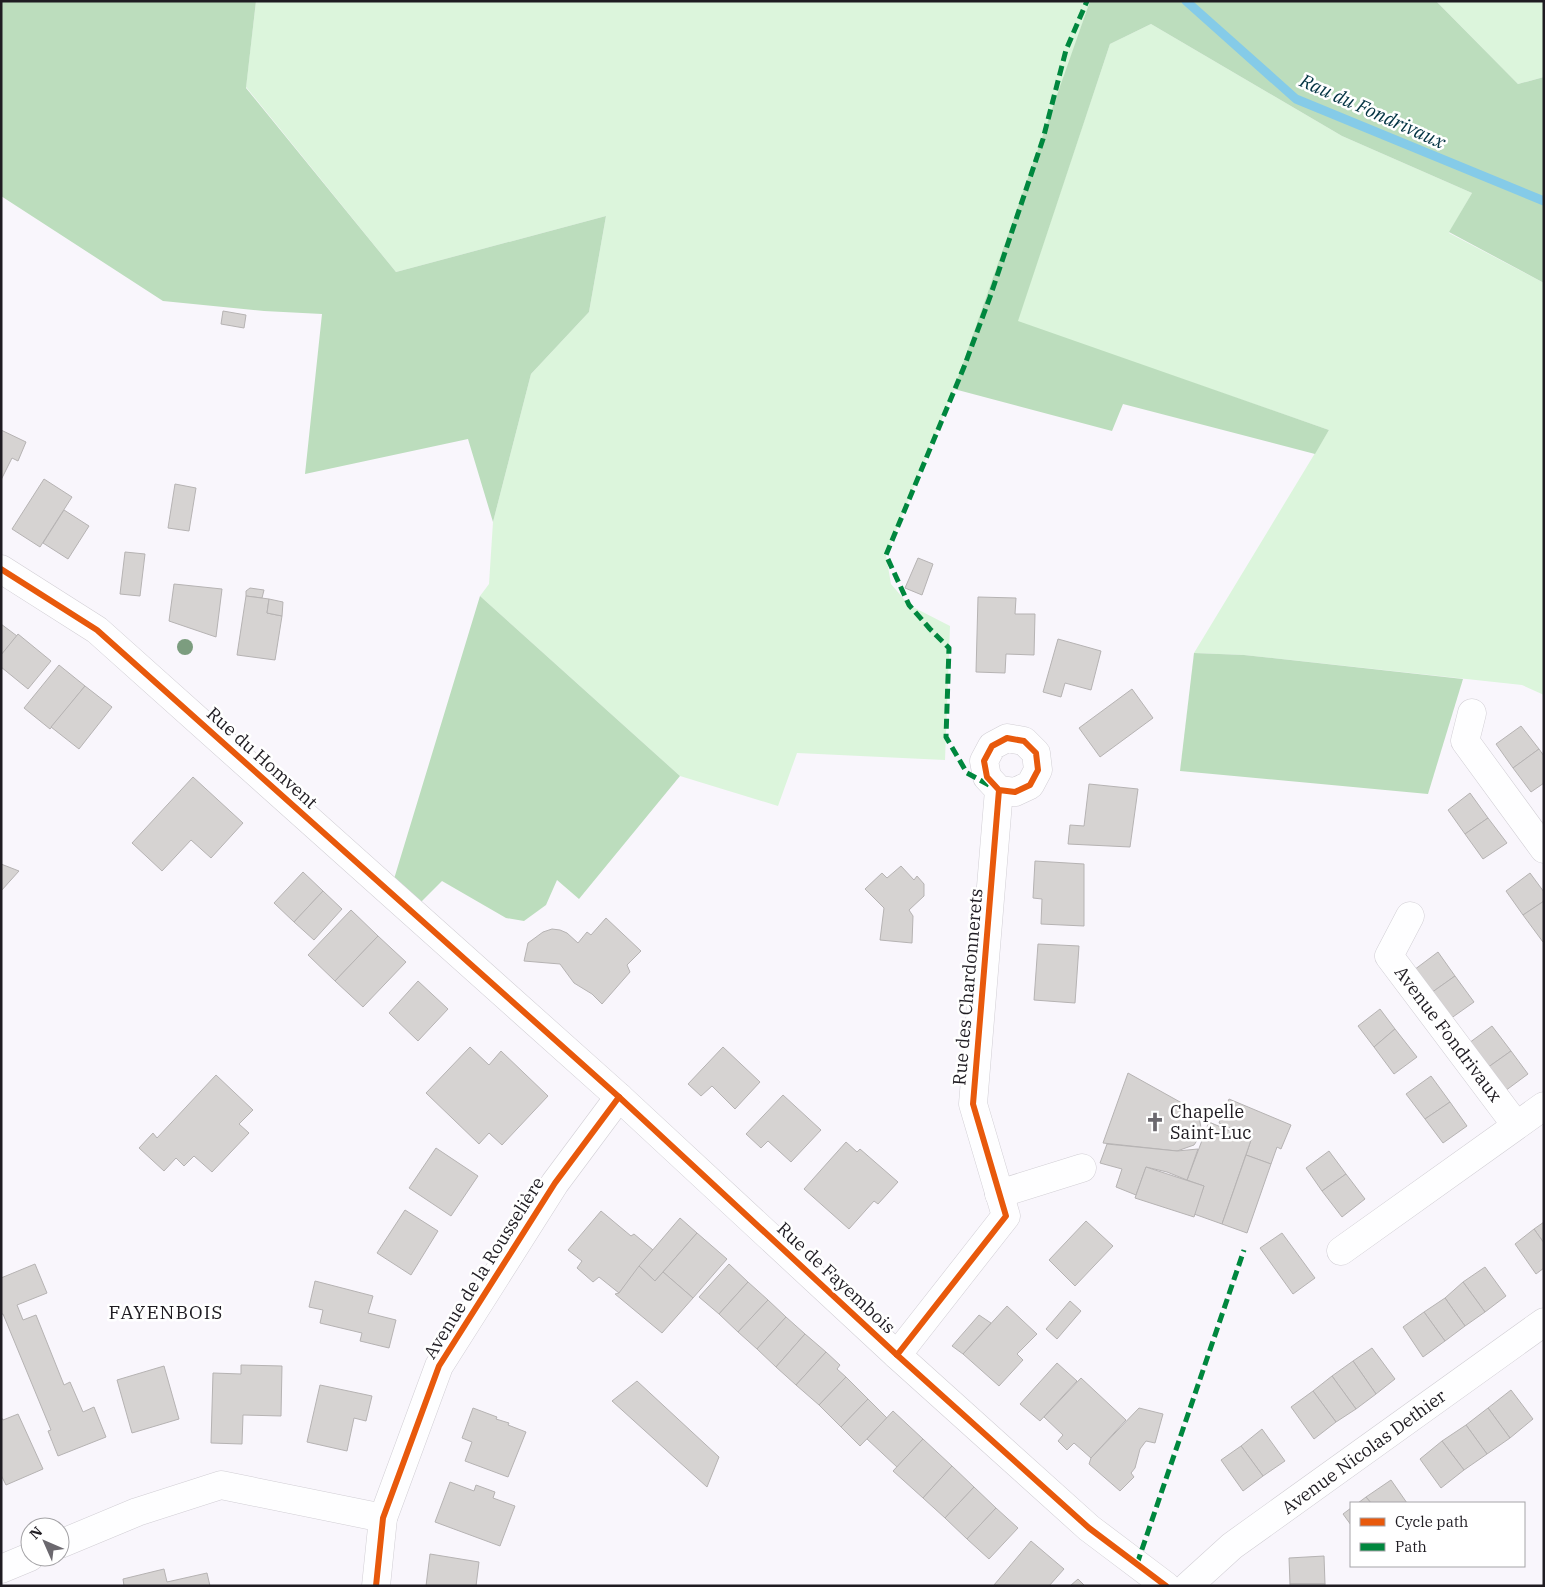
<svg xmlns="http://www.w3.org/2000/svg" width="1545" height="1587" font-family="'IBM Plex Serif',serif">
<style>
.green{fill:#dcf5dc}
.forest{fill:#bcddbd}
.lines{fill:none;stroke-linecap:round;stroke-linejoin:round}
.stream{stroke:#85cbe8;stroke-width:9}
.building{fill:#d6d3d2;stroke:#b6b3b3}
.minor-casing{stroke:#d1ced4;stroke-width:29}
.minor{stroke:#fefeff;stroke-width:28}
.quiet{stroke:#00873e;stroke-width:5;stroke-dasharray:10 5;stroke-linecap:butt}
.cycleway-casing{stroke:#fff;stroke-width:9}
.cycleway{stroke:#e8590c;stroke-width:6}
.tree{fill:#7c9d7f}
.labels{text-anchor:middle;stroke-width:5;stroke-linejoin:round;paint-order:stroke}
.street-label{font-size:18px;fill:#1f1c22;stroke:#fff}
.poi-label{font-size:18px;fill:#1f1c22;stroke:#fff;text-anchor:start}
.water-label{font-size:19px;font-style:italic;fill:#033343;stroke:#fff}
.neighbourhood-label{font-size:19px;letter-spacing:1px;fill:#1f1c22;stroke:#fff}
</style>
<rect width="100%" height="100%" fill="#f9f6fc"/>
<g class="green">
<polygon points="256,1 1090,1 974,342 886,555 891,584 909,605 950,626 945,760 797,753 778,806 680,776 480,596 489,584 493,522 531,374 589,312 606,216 396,272 246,87"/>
<polygon points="1436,1 1544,1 1544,77 1518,84"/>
<polygon points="1151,24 1342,136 1472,193 1449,233 1544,283 1544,695 1522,685 1244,655 1194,653 1329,430 1017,322 1110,44"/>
</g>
<g class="forest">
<polygon points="1,1 256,1 246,88 396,272 606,216 589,312 531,374 493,522 468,439 305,474 322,314 264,311 163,301 1,196"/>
<polygon points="1090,1 1436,1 1518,84 1544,77 1544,283 1449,232 1472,193 1342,136 1151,24 1110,44 1018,321 1329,430 1315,454 1123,404 1112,431 954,389"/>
<polygon points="480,596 680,776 579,899 557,880 546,905 524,921 506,918 442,881 421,902 394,879"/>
<polygon points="1194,653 1244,655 1463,679 1428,794 1180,771"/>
</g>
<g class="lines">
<polyline class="stream" points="1186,1 1296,99 1544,201"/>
</g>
<g class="building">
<polygon points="223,311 246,315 244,328 221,324"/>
<polygon points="1,430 26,442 18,461 12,458 1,480"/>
<polygon points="44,479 72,497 40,547 12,529"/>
<polygon points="175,484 196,488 189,531 168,528"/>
<polygon points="64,510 89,526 68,559 43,543"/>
<polygon points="125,552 145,554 140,596 120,594"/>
<polygon points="918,558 933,564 922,595 905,588"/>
<polygon points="174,584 222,589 216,637 169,621"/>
<polygon points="250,588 264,590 262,598 246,596 246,591"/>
<polygon points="246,596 269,599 267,613 282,616 275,660 237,655"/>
<polygon points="978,597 1016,598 1015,614 1035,614 1034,655 1006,654 1005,673 976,672"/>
<polygon points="269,599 283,602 282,616 267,613"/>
<polygon points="1,624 17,636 1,655"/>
<polygon points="18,634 51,661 28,689 1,667 1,655"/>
<polygon points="1058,639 1101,651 1091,690 1065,683 1061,697 1043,692"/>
<polygon points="59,665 85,686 50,729 24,708"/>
<polygon points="85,686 112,707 79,749 51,727"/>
<polygon points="1132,689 1153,718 1100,757 1079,728"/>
<polygon points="1521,726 1539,749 1513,768 1496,744"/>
<polygon points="1539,749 1544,756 1544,783 1531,792 1513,768"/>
<polygon points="193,777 243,823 211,858 191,840 162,871 132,843"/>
<polygon points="1089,784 1138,789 1130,847 1068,844 1070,825 1084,826"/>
<polygon points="1470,793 1488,818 1465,834 1448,810"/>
<polygon points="1488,818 1507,843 1483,859 1465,834"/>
<polygon points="1035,861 1084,864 1084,926 1041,924 1042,899 1033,898"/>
<polygon points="1,864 19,871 1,891"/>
<polygon points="901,866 914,880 917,876 924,884 924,896 909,910 913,916 912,943 880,940 884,908 865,889 882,873 887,878"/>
<polygon points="303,872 323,891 294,922 274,903"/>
<polygon points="1530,873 1544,892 1544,901 1523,915 1506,891"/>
<polygon points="323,891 342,909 314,940 294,922"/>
<polygon points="1544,901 1544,942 1543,942 1523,915"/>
<polygon points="351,910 378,936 335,981 308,955"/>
<polygon points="606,918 641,951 627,965 630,972 602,1004 592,994 574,983 560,964 524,961 528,943 543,932 552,929 560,930 567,933 578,943 587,932 591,935"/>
<polygon points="378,936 406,962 363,1007 335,981"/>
<polygon points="1038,944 1079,946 1075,1003 1034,1000"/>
<polygon points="1438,952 1455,976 1431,993 1414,970"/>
<polygon points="1455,976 1474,1002 1450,1019 1431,993"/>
<polygon points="418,981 448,1009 418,1041 389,1013"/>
<polygon points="1380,1009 1395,1029 1374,1047 1358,1026"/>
<polygon points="1492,1026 1511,1051 1487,1068 1469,1043"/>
<polygon points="1395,1029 1417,1057 1394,1074 1374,1047"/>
<polygon points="470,1047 489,1065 501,1051 548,1096 502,1145 489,1133 479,1144 426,1093"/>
<polygon points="723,1047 760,1082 735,1109 712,1086 701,1096 688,1084"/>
<polygon points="1511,1051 1528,1074 1505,1091 1487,1068"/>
<polygon points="1128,1073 1198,1112 1202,1133 1194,1145 1177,1151 1103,1143"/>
<polygon points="216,1075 253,1110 239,1124 249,1133 212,1172 194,1156 184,1166 176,1158 164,1171 139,1148 153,1133 157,1138"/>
<polygon points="1431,1076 1450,1102 1425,1119 1406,1094"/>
<polygon points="783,1095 821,1130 791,1162 768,1141 761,1148 746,1134"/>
<polygon points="1229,1099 1291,1125 1281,1149 1277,1147 1271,1164 1246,1155 1252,1137 1219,1123"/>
<polygon points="1450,1102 1467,1126 1443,1143 1425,1119"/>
<polygon points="1209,1122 1251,1140 1222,1224 1194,1214 1204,1186 1187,1180"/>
<polygon points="846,1142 857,1152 860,1149 898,1182 878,1204 874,1201 849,1229 804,1189"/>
<polygon points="1107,1144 1177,1151 1198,1149 1187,1180 1167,1172 1146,1167 1136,1195 1116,1187 1122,1169 1100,1163"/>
<polygon points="436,1148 478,1176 451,1216 409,1188"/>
<polygon points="1329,1151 1346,1174 1322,1191 1306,1168"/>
<polygon points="1246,1155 1271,1164 1247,1233 1222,1224"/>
<polygon points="1146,1167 1204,1186 1194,1217 1135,1198"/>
<polygon points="1346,1174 1365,1199 1342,1217 1322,1191"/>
<polygon points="405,1210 438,1231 411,1275 377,1253"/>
<polygon points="601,1211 631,1236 634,1234 653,1250 619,1293 599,1277 593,1282 577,1268 582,1261 568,1250"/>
<polygon points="680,1218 697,1233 655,1281 639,1266"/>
<polygon points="1086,1221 1113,1246 1075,1286 1049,1260"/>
<polygon points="1544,1222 1544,1243 1534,1229"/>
<polygon points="1534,1229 1544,1243 1544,1268 1536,1274 1515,1244"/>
<polygon points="697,1233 727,1259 693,1298 663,1272"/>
<polygon points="1282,1233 1315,1278 1293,1294 1260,1248"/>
<polygon points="35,1264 47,1293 17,1305 23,1320 36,1315 64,1385 70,1382 83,1412 94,1407 106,1437 58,1456 48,1431 51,1430 3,1314 1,1314 1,1278"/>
<polygon points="729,1264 748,1282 719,1314 699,1297"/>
<polygon points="639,1266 655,1281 663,1272 693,1298 662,1333 615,1294 619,1293"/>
<polygon points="1485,1267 1506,1296 1485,1312 1463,1282"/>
<polygon points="315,1281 373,1296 368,1313 396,1320 389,1348 360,1341 362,1333 320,1323 323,1310 309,1307"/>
<polygon points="748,1282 768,1300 738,1332 719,1314"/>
<polygon points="1463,1282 1485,1312 1465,1326 1445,1298"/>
<polygon points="1445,1298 1465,1326 1445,1341 1424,1312"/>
<polygon points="768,1300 786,1317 757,1349 738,1332"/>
<polygon points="1070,1301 1081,1311 1057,1339 1046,1329"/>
<polygon points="1007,1306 1037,1334 1017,1354 1023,1360 999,1386 963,1354"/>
<polygon points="1424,1312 1445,1341 1423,1357 1403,1327"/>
<polygon points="979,1315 991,1323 963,1354 952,1346"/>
<polygon points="786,1317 805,1334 776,1367 757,1349"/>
<polygon points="805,1334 826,1352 796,1385 776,1367"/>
<polygon points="1372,1348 1395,1379 1376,1394 1353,1361"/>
<polygon points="826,1352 840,1365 837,1369 846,1377 819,1405 796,1385"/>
<polygon points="1353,1361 1376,1394 1356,1409 1332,1376"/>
<polygon points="1057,1363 1077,1381 1040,1421 1020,1404"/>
<polygon points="241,1365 282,1366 281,1416 243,1415 242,1444 211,1443 213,1373 241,1374"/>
<polygon points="164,1366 179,1419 132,1433 117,1380"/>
<polygon points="1332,1376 1356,1409 1336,1422 1313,1391"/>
<polygon points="846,1377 868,1399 841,1427 819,1405"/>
<polygon points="1081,1378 1126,1420 1091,1458 1074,1443 1067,1450 1058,1441 1063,1435 1044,1417"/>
<polygon points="637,1381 719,1457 707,1487 612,1401"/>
<polygon points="320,1385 372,1396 366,1421 354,1418 347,1451 307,1442"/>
<polygon points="1511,1390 1533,1419 1510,1438 1488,1408"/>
<polygon points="1313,1391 1336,1422 1314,1439 1291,1407"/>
<polygon points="868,1399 887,1418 860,1446 841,1427"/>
<polygon points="473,1408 497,1417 496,1419 509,1423 508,1425 526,1432 508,1477 465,1461 472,1442 462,1438"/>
<polygon points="1139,1408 1163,1414 1155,1443 1146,1441 1140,1449 1135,1468 1131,1473 1134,1477 1120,1491 1089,1464 1091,1458"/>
<polygon points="1488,1408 1510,1438 1487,1454 1466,1425"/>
<polygon points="893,1411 923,1439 897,1467 867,1439"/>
<polygon points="18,1414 43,1469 6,1485 1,1475 1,1417 3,1420"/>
<polygon points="1466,1425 1487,1454 1464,1470 1442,1441"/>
<polygon points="1262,1429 1285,1461 1263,1476 1241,1446"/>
<polygon points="923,1439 952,1466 923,1498 893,1471"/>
<polygon points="1442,1441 1464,1470 1441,1488 1420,1459"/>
<polygon points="1241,1446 1263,1476 1243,1491 1221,1460"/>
<polygon points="952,1466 974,1487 945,1518 923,1498"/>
<polygon points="1391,1480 1407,1503 1371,1503 1366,1497"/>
<polygon points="450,1482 474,1491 476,1485 495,1492 493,1498 515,1506 500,1546 435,1522"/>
<polygon points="974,1487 996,1508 967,1539 945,1518"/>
<polygon points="1366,1497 1371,1503 1358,1503"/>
<polygon points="996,1508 1018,1528 989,1559 967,1539"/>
<polygon points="1351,1508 1351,1525 1343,1514"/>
<polygon points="1031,1541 1064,1569 1049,1586 994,1585"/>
<polygon points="430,1554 479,1562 476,1586 426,1586"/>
<polygon points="1324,1556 1325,1584 1290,1584 1289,1558"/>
<polygon points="164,1569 167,1582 207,1573 210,1586 124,1586 123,1579"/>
<polygon points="1078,1579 1085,1586 1070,1586"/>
<rect x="1290" y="1584" width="35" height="2"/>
</g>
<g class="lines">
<defs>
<g id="minor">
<polyline points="1,569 97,630 619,1097 897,1355 1089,1528 1166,1586"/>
<polyline points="1472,713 1465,741 1544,849"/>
<polyline points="1410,916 1389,956 1516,1125"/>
<polyline points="999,1194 1082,1168"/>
<polyline points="1341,1251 1544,1106"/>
<polyline points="897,1355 1006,1216 973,1104 999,790 987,777 984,761 992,746 1007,738 1024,741 1036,753 1038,770 1030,785 1015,792 999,790"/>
<polyline points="60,1544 137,1512 221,1485 383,1518"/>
<polyline points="1,1569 30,1557"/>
<polyline points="376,1586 383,1518 439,1366 555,1183 619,1097"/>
<polyline points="1188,1586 1232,1546 1544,1322"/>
</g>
</defs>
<use href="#minor" class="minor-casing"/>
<use href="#minor" class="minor"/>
<g class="quiet">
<polyline points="989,785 967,773 946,737 949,648 930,629 909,605 886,555 964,367 990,297 1043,139 1066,50 1087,1"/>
<polyline points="1137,1564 1244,1250"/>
</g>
<defs>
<g id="cycleway">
<polyline points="1,569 97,630 619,1097 897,1355 1089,1528 1166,1586"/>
<polyline points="897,1355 1006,1216 973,1104 999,790 987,777 984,761 992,746 1007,738 1024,741 1036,753 1038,770 1030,785 1015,792 999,790"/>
<polyline points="376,1586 383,1518 439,1366 555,1183 619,1097"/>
</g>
</defs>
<use href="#cycleway" class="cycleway-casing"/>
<use href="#cycleway" class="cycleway"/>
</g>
<circle class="tree" cx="185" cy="647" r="8"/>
<defs>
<symbol id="church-bare" viewBox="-9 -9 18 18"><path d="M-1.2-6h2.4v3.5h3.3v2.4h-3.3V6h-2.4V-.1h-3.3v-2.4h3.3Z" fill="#6b686e" stroke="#fff" stroke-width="2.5" paint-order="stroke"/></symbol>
</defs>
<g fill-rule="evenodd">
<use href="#church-bare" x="1141" y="1108" width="28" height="28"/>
</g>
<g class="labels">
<g class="street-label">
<text transform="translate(262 758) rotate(42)" y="6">Rue du Homvent</text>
<text transform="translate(968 987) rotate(-85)" y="6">Rue des Chardonnerets</text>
<text transform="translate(1448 1034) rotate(53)" y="6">Avenue Fondrivaux</text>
<text transform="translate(484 1268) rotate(-58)" y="6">Avenue de la Rousselière</text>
<text transform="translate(836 1278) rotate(43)" y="6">Rue de Fayembois</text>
<text transform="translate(1364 1452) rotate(-36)" y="6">Avenue Nicolas Dethier</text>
</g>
<g class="poi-label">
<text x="1170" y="1118">Chapelle<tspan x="1170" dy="21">Saint-Luc</tspan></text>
</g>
<g class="water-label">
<text transform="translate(1373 111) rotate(24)" y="7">Rau du Fondrivaux</text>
</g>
<g class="neighbourhood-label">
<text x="166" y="1319">FAYENBOIS</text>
</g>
</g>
<rect width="1545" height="1587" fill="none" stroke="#1f1c22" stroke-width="5"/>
<rect x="1350" y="1502" width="175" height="65" fill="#ffffff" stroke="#a5a4a7"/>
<rect x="1360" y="1518" width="25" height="8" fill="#e8590c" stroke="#a5a4a7"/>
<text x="1395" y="1527" font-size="15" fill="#1f1c22">Cycle path</text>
<rect x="1360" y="1543" width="25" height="8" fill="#00873e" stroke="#a5a4a7"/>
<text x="1395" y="1552" font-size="15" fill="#1f1c22">Path</text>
<g transform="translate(45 1542) rotate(315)"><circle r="24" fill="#ffffff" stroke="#a5a4a7"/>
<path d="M0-4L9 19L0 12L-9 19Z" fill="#6b686e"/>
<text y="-8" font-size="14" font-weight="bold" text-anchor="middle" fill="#1f1c22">N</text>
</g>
</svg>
